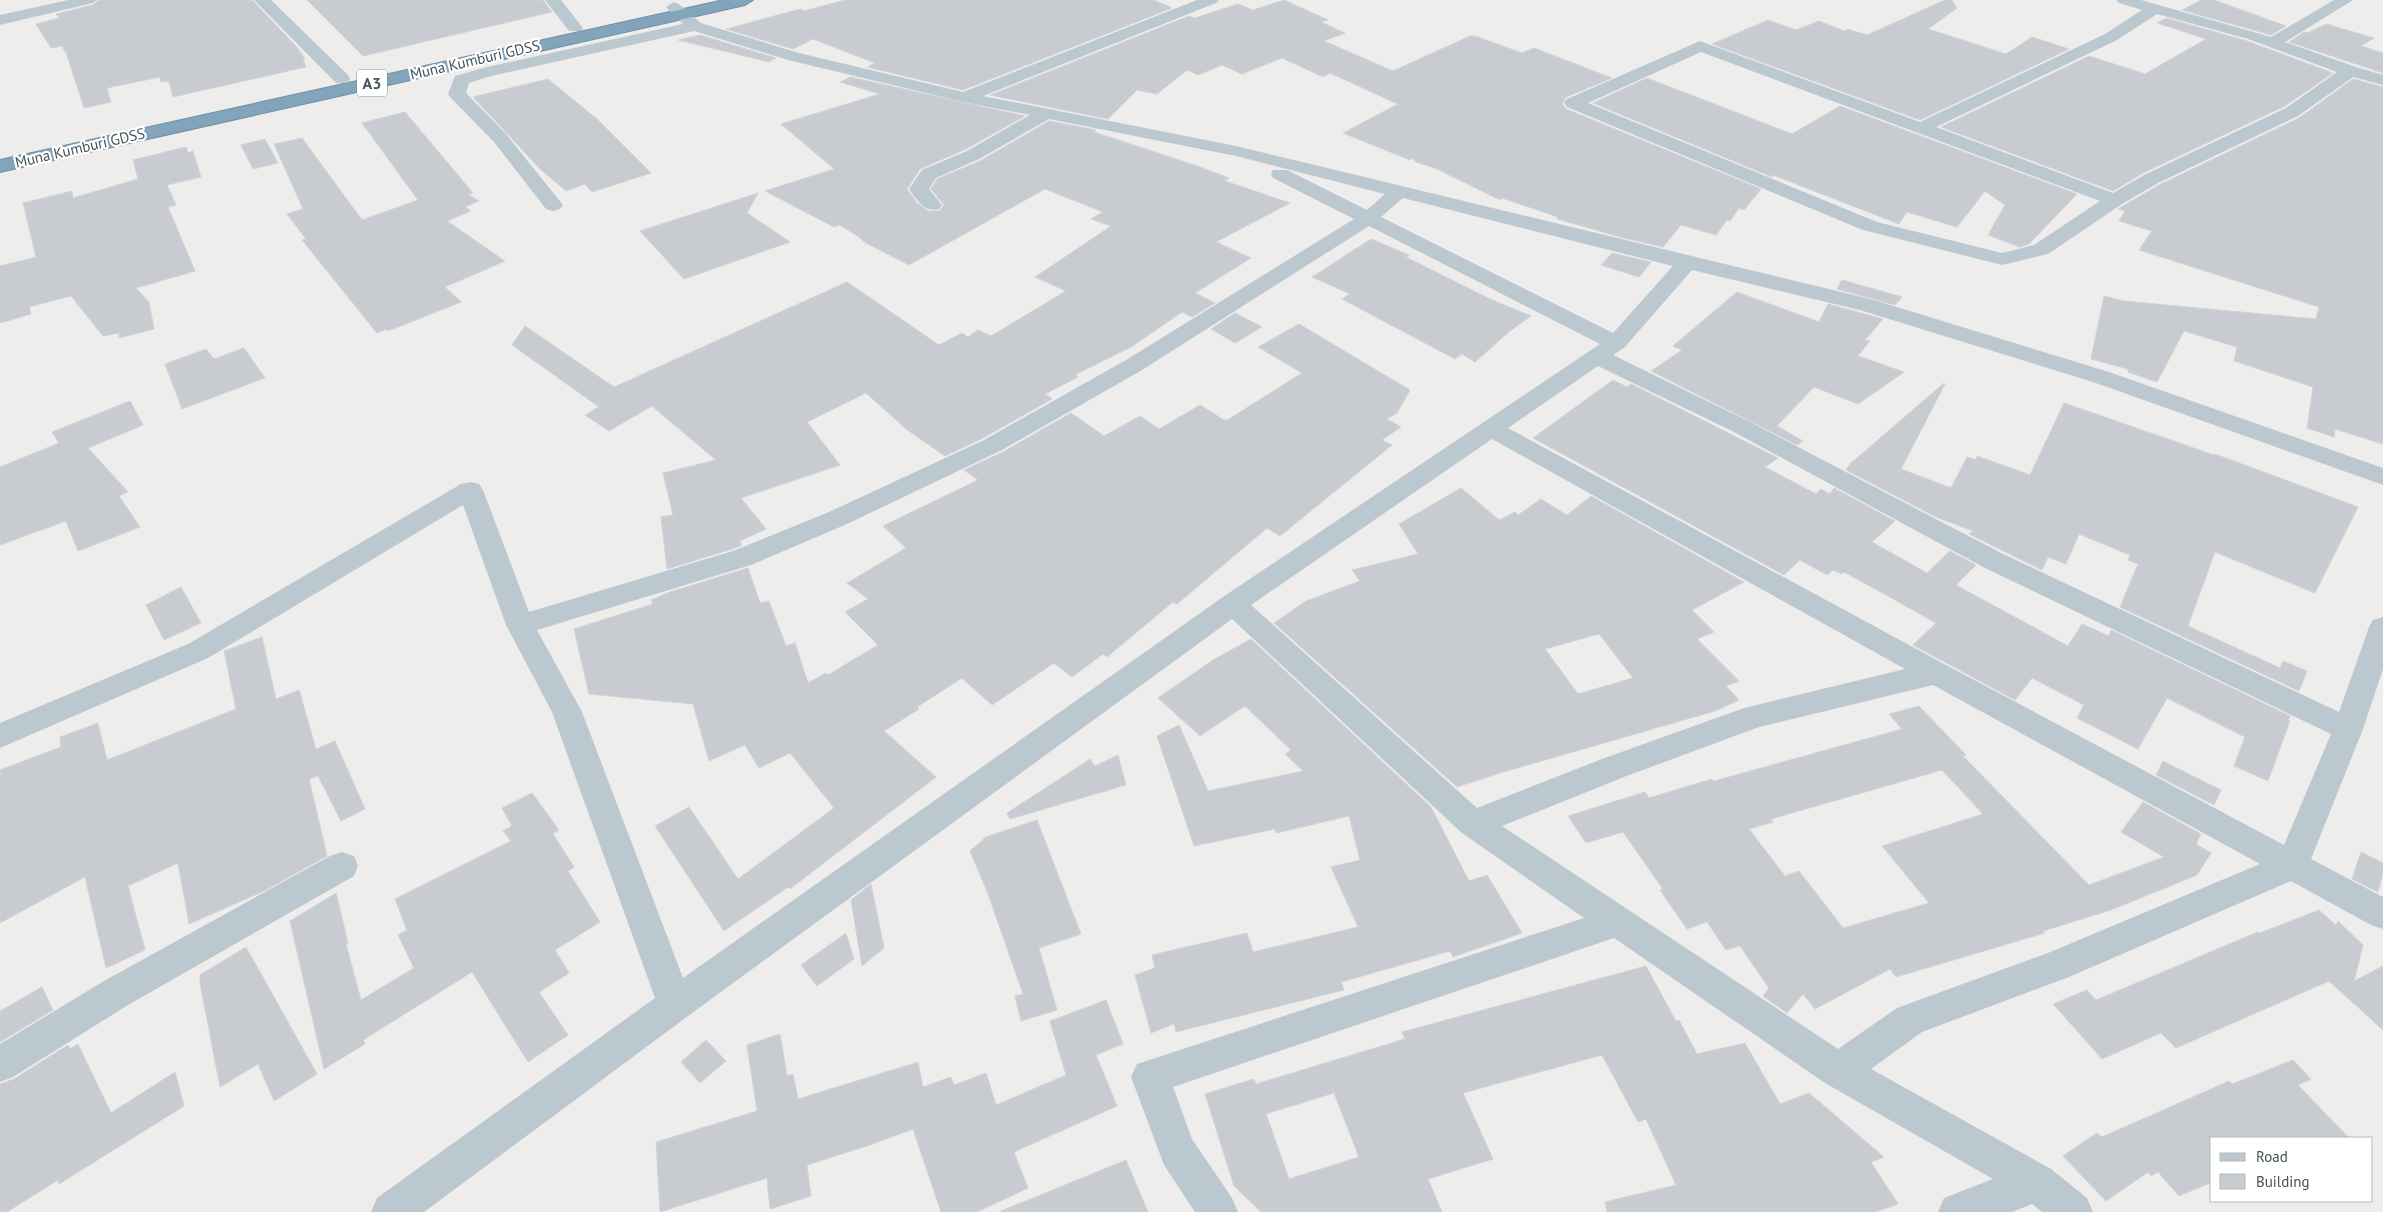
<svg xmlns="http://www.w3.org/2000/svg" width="2383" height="1212" font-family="'PT Sans',sans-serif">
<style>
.building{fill:#c8ccd1;stroke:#d0d3d8;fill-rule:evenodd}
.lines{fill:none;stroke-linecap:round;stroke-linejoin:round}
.highway-casing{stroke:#6e90a8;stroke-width:2}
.minor{fill:#bcc8cf;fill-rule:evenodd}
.highway{fill:#82a5bc;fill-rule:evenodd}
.labels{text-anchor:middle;stroke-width:4.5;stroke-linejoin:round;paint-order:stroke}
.far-street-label{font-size:15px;fill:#445259;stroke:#fff}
.shield{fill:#fff;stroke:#7c868b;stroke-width:1}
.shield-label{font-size:16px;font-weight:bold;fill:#445259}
</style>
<rect width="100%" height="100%" fill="#efecec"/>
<g class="building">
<polygon points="98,0 252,0 296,46 305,59 303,59 306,67 173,97 169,81 161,82 160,77 107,88 111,102 84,108 66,52 65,52 62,46 51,48 36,24 59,18 56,14 93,5"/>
<polygon points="307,0 543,0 552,12 363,56"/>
<polygon points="845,0 1154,0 1172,8 963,90 867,67 875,63 813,39 793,49 726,29 800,9 804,11"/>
<polygon points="1284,0 1328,20 1321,22 1345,33 1324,41 1393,71 1470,36 1475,36 1522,53 1534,48 1612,78 1566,97 1562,104 1566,109 1761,189 1744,210 1739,208 1730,221 1727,220 1716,235 1681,225 1663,247 1624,238 1557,219 1558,217 1502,198 1500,200 1435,168 1416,162 1413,158 1410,160 1343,133 1398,104 1330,73 1323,77 1282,58 1242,74 1222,65 1198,75 1187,70 1157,94 1137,90 1108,119 990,95 1189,16 1195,18 1238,4 1253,10"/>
<polygon points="1945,0 1952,0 1957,8 1928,29 2006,54 2032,37 2069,49 1920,120 1712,44 1768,20 1796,30 1819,21 1844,31 1847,29 1867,35"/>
<polygon points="2201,0 2214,0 2286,26 2271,35 2182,10"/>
<polygon points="2166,18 2247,41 2333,73 2285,106 2143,173 2113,191 1941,127 2089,56 2145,74 2206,39 2157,23"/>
<polygon points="2326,24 2374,38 2361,46 2383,53 2383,73 2289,42 2304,32 2307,33"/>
<polygon points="700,35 776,58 769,62 678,40"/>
<polygon points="850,77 1025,116 966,149 920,169 907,189 917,203 928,211 939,211 944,205 931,189 937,179 980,161 1049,121 1096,130 1094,132 1200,167 1229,178 1225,181 1290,203 1216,242 1251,258 1195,293 1215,303 1192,317 1182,312 1131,347 1075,375 1078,377 1045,394 1052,399 983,438 945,456 906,429 866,393 807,422 840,465 741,498 766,529 740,541 741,546 732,549 667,569 661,517 673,515 663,473 716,460 652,406 609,431 585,415 599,407 512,345 525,326 614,387 847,282 939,345 962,333 968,337 978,330 991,336 1066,291 1035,277 1111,226 1091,219 1103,212 1045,189 909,265 864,242 859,237 840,225 834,227 765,191 834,169 781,124 880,94 840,82"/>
<polygon points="1647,78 1792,134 1840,106 2077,194 2029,244 2020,247 1988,235 2005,205 1985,191 1957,227 1907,212 1899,224 1773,175 1772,177 1593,103"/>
<polygon points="548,79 597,119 651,173 592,192 585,184 566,191 540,169 473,97"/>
<polygon points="2353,79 2383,87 2383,444 2335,429 2334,437 2307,428 2313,387 2234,361 2237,347 2184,331 2157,382 2128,372 2128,369 2091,359 2104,296 2124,301 2316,319 2319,307 2139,250 2152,231 2119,221 2125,211 2118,209 2159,185 2299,118"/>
<polygon points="405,112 473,193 468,194 479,201 465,207 471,211 447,221 505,261 445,287 461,302 388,331 386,329 377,333 302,240 306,239 287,214 303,209 274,144 302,138 362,220 418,200 362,123"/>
<polygon points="265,139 278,163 253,169 241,145"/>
<polygon points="186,147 188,153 193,151 201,177 167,185 176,205 168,207 195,271 136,288 149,302 154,329 119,338 119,333 103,336 71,296 29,307 31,314 0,323 0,266 36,257 23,203 72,191 73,198 138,179 133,160"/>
<polygon points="758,193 747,213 790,242 684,279 640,231"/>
<polygon points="1371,239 1409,255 1406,257 1490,299 1531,316 1510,331 1475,362 1462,354 1455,359 1342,299 1350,294 1312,277"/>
<polygon points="1612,253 1651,262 1639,277 1601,265"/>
<polygon points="1842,280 1902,297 1895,305 1837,289"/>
<polygon points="1737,292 1819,322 1828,304 1883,319 1865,340 1870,341 1858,356 1904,372 1858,404 1814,387 1777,426 1803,441 1797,445 1651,371 1682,350 1673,346"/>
<polygon points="1235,313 1262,327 1235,343 1211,329"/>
<polygon points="1299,324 1410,390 1397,413 1387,419 1401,427 1382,440 1392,445 1280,536 1267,528 1177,604 1173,602 1107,657 1103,654 1072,677 1054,663 992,705 962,678 917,707 919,709 884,731 936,777 790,889 788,887 724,931 655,826 689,807 738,879 834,808 790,753 759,768 745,745 709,761 693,704 589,694 574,629 653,604 651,600 670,592 748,568 760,603 769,601 786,646 795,643 808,683 826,673 828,675 878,645 845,612 868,599 847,583 906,548 883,526 978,480 964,470 1003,452 1071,413 1104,436 1140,416 1159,429 1200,405 1224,420 1229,419 1302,373 1258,347"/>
<polygon points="244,348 265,378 182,409 165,364 206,349 214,359"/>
<polygon points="1613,380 1627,387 1631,384 1778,458 1765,467 1816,494 1821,489 1830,494 1834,488 1895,521 1872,542 1927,573 1950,551 1976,565 1956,585 2068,646 2082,624 2109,636 2111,630 2290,716 2288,720 2290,721 2268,781 2234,766 2245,737 2167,698 2138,749 2077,718 2084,705 2032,678 2015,700 1913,645 1936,623 1886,595 1844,572 1842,574 1833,570 1827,575 1800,560 1784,575 1533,438"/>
<polygon points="1944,383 1945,384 1901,469 1951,488 1967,457 1976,460 1977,456 2030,475 2064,403 2214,455 2215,454 2358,507 2315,593 2215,552 2188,626 2280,668 2283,661 2307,671 2299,691 2120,607 2138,564 2128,560 2130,555 2079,534 2066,564 2048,557 2042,570 1969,534 1973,531 1936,517 1846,470 1850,464"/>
<polygon points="130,401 143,425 88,448 128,492 119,496 140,527 78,551 66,521 0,545 0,467 59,443 52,432"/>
<path d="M 1461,488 L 1499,520 L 1515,512 L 1518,515 L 1541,499 L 1567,515 L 1591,496 L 1744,582 L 1692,610 L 1714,632 L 1697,639 L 1739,681 L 1726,686 L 1739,700 L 1715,711 L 1500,773 L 1457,787 L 1274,623 L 1306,601 L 1360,581 L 1352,570 L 1418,554 L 1399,524 ZM 1599,634 L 1633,678 L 1578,694 L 1545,649 Z"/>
<polygon points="181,587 201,623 164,640 146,605"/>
<polygon points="262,637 276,699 299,690 316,749 335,741 365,809 341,821 318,776 309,779 327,856 264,891 189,924 178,863 128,886 145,950 106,968 85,877 0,923 0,770 61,747 60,737 98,723 107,760 236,709 224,651"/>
<polygon points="1251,639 1431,807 1469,881 1487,875 1522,933 1453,957 1450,951 1341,982 1344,990 1176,1032 1174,1024 1151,1033 1135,975 1155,968 1152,955 1247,933 1253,952 1358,927 1331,867 1360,860 1349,816 1276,833 1275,829 1194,846 1157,736 1179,725 1208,791 1303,771 1285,754 1291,750 1245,706 1200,736 1158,698 1213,660"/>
<path d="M 1919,706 L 1966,755 L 1963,756 L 2089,885 L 2164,857 L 2121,832 L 2143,802 L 2201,834 L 2196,844 L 2211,853 L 2197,875 L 2111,910 L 2043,931 L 2045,933 L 1896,977 L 1890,969 L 1815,1009 L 1803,994 L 1787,1013 L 1763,996 L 1769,988 L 1740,946 L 1726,950 L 1707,922 L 1687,929 L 1660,890 L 1663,889 L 1623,832 L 1586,843 L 1568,816 L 1645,792 L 1649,798 L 1712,779 L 1714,781 L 1902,729 L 1889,714 ZM 1942,770 L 1983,814 L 1882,846 L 1929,903 L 1843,928 L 1799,871 L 1785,876 L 1749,829 L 1773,822 L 1771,819 Z"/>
<polygon points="1118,755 1126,785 1010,819 1007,813 1090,759 1095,766"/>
<polygon points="2163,761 2221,790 2214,805 2156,775"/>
<polygon points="532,793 559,830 553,834 574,867 568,871 600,922 555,950 569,973 539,992 568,1035 528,1062 472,972 363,1040 365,1044 324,1069 290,921 336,893 348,943 346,944 361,1000 414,968 398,935 407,930 395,899 511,841 503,831 512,826 502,808"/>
<polygon points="1037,820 1081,934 1039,948 1057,1010 1021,1021 1015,996 1023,994 987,891 970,851 986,837"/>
<polygon points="2361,852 2383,863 2383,873 2378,892 2352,879"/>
<polygon points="871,884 884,948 862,966 851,900"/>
<polygon points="2319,910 2336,925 2338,921 2363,945 2354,981 2383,966 2383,1030 2329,981 2176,1048 2161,1033 2102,1059 2053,1004 2087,990 2096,1000 2258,932 2260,933"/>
<polygon points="846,933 854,959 817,986 801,965"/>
<polygon points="246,947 317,1074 274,1101 258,1064 220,1087 200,983 200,975"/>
<path d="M 1646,966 L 1676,1021 L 1679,1020 L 1697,1054 L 1745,1043 L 1780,1104 L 1809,1093 L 1884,1157 L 1871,1162 L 1898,1204 L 1875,1212 L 1607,1212 L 1605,1202 L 1676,1185 L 1646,1119 L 1638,1122 L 1602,1055 L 1463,1093 L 1493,1159 L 1428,1179 L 1442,1212 L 1261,1212 L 1234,1186 L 1205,1094 L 1254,1079 L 1256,1084 L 1405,1039 L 1402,1032 ZM 1334,1093 L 1359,1157 L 1289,1179 L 1266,1114 Z"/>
<polygon points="42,987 53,1010 0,1042 0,1011"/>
<polygon points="1106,1000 1123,1044 1096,1055 1117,1106 1014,1152 1028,1188 977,1212 941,1212 913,1129 870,1145 807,1165 811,1196 770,1209 767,1178 660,1212 656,1142 757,1111 747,1045 780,1034 787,1076 793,1074 798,1099 918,1062 923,1087 951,1077 954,1085 986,1073 996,1105 1066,1075 1050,1021"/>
<polygon points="706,1040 726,1061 700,1083 681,1062"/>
<polygon points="78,1044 111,1113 175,1072 184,1106 59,1184 58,1180 7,1212 0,1212 0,1084 14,1079 68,1045 70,1049"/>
<polygon points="2293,1060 2311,1079 2298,1085 2349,1138 2212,1138 2212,1182 2179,1196 2158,1172 2151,1176 2148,1172 2106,1201 2063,1156 2097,1133 2102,1137 2229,1081 2232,1084"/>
<polygon points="1126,1160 1148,1212 1001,1212 1001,1211"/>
</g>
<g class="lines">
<defs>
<polygon id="highway" points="724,0 753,0 745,5 0,172 0,160"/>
</defs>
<use href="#highway" class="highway-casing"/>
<g class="minor">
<polygon points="68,0 96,0 93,3 0,25 0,15"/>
<polygon points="254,0 271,0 348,75 350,79 348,83 336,83"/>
<polygon points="545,0 561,0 583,28 581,31 569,31"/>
<path d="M 1197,0 L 1219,0 L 1216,3 L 983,96 L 1236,146 L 1874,300 L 2109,372 L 2383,468 L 2383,485 L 2093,382 L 1860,310 L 1692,270 L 1624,348 L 1613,355 L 1750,422 L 2003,554 L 2339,712 L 2369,627 L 2373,620 L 2383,617 L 2383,669 L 2363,729 L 2311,859 L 2383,897 L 2383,929 L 2371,925 L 2291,881 L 2069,977 L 1922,1032 L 1871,1069 L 2051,1169 L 2087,1198 L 2093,1212 L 2042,1212 L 2032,1204 L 2012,1212 L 1938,1212 L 1944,1198 L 1993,1179 L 1825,1083 L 1614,938 L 1173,1087 L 1192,1139 L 1232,1198 L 1238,1212 L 1195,1212 L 1164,1165 L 1131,1077 L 1137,1064 L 1584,918 L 1462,833 L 1232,619 L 688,1016 L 424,1212 L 371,1212 L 377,1198 L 655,998 L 552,712 L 506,625 L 463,505 L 208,658 L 0,748 L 0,723 L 188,644 L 461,484 L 470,482 L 479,484 L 483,490 L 529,612 L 733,551 L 829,512 L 984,440 L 1126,360 L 1354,219 L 1273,178 L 1271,174 L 1273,170 L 1287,170 L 1367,210 L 1385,194 L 1236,156 L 1049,119 L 979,159 L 936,178 L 929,189 L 942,205 L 939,209 C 924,213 917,200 909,189 L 922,170 L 967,151 L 1030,115 L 964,102 L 788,60 L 694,31 L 491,76 L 469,83 L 466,93 L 506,134 L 563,205 L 560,209 L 553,211 L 546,209 L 494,142 L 451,98 L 448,94 L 455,76 L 487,67 L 683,24 L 666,7 L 674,2 L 679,4 L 701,23 L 799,53 L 963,92 ZM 1403,198 L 1673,266 L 1613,333 L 1381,217 ZM 1369,226 L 1600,344 L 1223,597 L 683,978 L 582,712 L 537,630 L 751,565 L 847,524 L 1002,450 L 1142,370 ZM 1598,366 L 1734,432 L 1985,568 L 2331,734 L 2284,845 L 1946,665 L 1508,428 ZM 1492,439 L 1905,669 L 1744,708 L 1602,759 L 1477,808 L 1251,605 ZM 1933,685 L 2260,864 L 2048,953 L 1897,1008 L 1838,1049 L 1502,826 L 1624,777 L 1759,727 Z"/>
<path d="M 2116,0 L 2141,0 L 2271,37 L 2334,0 L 2353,0 L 2285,42 L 2356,67 L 2383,75 L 2383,85 L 2353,77 L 2298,116 L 2158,183 L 2122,204 L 2048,254 L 2002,265 L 1863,230 L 1567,107 L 1564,103 L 1567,99 L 1700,41 L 1920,122 L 2105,34 L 2142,10 L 2119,3 ZM 2157,14 L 2248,39 L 2337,72 L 2286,108 L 2144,175 L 2113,193 L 1936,127 L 2117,40 ZM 1701,52 L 2100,201 L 2034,245 L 2002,253 L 1877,222 L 1588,103 Z"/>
<polygon points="342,852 354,856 358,866 354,876 128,1005 13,1077 0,1082 0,1044 104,981 330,856"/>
</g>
<use href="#highway" class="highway"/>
</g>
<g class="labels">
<g class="far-street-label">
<text transform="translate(475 60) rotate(-13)" y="5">Muna Kumburi GDSS</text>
<text transform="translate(80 148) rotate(-13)" y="5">Muna Kumburi GDSS</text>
</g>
<rect class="shield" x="357" y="69.5" width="30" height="27" rx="4"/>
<g class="shield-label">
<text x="372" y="89">A3</text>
</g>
</g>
<rect x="2210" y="1137" width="162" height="65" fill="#ffffff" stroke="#b4babd"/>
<rect x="2220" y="1153" width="25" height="8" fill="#bcc8cf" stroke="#b4babd"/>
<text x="2256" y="1162" font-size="15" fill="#445259">Road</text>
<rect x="2220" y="1174" width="25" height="15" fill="#c8ccd1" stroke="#b4babd"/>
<text x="2256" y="1187" font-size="15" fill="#445259">Building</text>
</svg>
